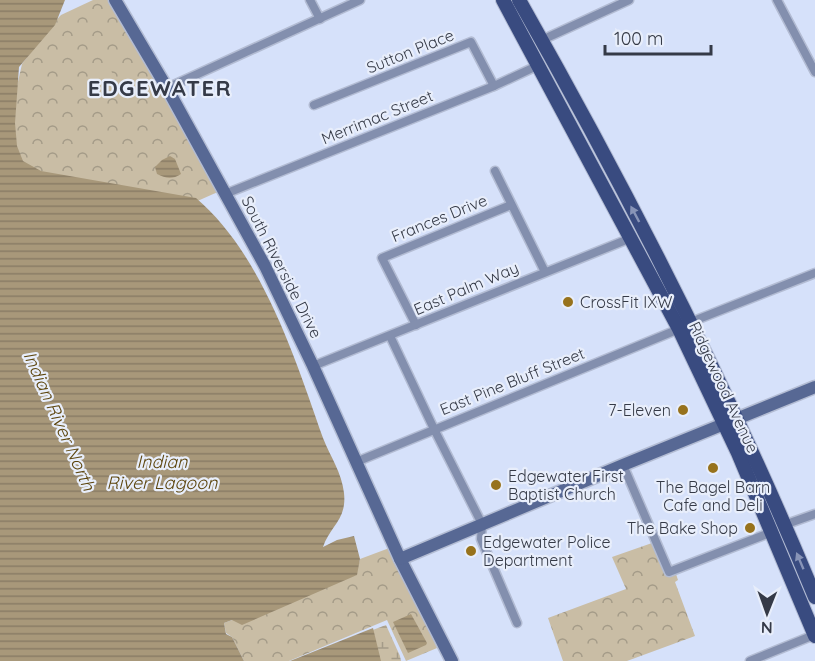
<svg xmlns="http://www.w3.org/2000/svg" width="815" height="661" font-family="Quicksand,sans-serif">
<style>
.wetland{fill:url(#wetland-marsh)}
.park{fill:url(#park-crowns)}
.garden{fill:#c9bda5}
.water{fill:url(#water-rules)}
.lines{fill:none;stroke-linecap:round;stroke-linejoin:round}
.street-casing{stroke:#b3bcd3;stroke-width:11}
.secondary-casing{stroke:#b3bcd3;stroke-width:15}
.primary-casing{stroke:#b3bcd3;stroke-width:16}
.street{stroke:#838fae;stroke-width:8}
.secondary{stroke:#576894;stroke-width:12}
.primary{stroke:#394b80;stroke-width:14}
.oneway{fill:#8894b7}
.poi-dot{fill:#97721c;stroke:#e8eefb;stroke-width:2}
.labels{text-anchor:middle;stroke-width:4.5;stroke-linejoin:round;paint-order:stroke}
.street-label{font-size:16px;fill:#353a47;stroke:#e8eefb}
.poi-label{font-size:16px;fill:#353a47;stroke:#e8eefb;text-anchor:start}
.water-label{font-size:18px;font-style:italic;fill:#5d450d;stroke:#e8eefb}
.district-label{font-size:22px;font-weight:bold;letter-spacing:1.5px;fill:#353a47;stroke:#e8eefb}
</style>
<defs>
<pattern id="wetland-marsh" width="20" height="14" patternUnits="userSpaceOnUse" patternTransform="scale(1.5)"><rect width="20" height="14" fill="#c9bda5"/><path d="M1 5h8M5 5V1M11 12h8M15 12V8" fill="none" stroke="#a49b88"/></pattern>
<pattern id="park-crowns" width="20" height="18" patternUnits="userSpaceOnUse" patternTransform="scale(1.5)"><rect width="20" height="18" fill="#c9bda5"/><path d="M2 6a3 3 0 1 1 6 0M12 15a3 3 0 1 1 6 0" fill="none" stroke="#a49b88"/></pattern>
<pattern id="water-rules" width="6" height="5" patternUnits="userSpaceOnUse" patternTransform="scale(1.5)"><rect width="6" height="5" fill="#a8987a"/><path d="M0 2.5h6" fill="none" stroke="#8a7d66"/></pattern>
</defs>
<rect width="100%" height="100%" fill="#d6e1fa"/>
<polygon class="wetland" points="386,625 400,656 401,661 379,661 370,631"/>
<g class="park">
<polygon points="93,0 111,0 220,191 193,203 39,176 8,151 7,130 22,64 49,28 61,15"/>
<polygon points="652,543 665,574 670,576 676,574 678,580 675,582 695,636 627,661 563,661 548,618 626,589 612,557"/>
<polygon points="392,547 437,648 406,661 387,620 289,661 244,661 232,637 226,633 224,623 356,575 360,559"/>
</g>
<polygon class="garden" points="110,68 120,92 104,98 95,74"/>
<g class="water">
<path d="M 0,0 L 65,0 L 55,25 L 19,67 L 15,123 L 17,146 L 23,161 L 41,171 L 196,198 C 262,254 295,358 323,438 C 330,456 342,473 344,493 C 347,520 330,526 323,547 L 337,540 L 354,536 L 360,559 L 357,575 L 242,625 L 232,620 L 224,623 L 226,634 L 232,637 L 244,661 L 0,661 Z"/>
<path d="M 170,156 L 175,159 L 181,174 C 172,180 165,178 157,174 L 155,167 L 162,160 Z"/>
<polygon points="411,614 427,643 426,645 408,653 393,622"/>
<polygon points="373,628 381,661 290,661"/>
</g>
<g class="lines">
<defs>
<g id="street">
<polyline points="310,0 320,19"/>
<polyline points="777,0 815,72"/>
<polyline points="542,40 629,0"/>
<polyline points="167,88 360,0"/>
<polyline points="314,105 471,42 494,86"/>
<polyline points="495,171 545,272"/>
<polyline points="225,194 494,86 539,65"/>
<polyline points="691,322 815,273"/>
<polyline points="416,325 382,258 511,205"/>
<polyline points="390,336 434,429 482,524 481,539 517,623"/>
<polyline points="313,366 631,238"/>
<polyline points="356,462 679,329"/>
<polyline points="623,465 669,572 772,532"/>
<polyline points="784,525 815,514"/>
<polyline points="750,661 814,635"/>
</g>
<g id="secondary">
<polyline points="115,0 167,88 265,266 313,366 400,559 452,661"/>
<polyline points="400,559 623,465 815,387"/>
</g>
<g id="primary">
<polyline points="503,0 679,329 738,453 815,636"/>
<path d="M 519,0 C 629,194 730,391 815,597"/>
</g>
</defs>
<use href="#street" class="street-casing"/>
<use href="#secondary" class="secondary-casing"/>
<use href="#primary" class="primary-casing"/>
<use href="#street" class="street"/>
<use href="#secondary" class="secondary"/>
<use href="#primary" class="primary"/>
</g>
<defs><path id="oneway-solid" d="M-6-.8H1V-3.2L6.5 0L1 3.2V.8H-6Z" transform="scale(1.5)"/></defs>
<g class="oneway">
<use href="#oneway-solid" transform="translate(635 214) rotate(-118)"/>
<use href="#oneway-solid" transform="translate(800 561) rotate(-113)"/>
</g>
<g class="poi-dot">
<circle cx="568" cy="302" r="6"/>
<circle cx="683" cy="410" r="6"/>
<circle cx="713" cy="468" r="6"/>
<circle cx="496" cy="485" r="6"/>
<circle cx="750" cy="528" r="6"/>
<circle cx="471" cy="551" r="6"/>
</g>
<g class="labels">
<g class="street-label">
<text transform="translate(410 51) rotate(-22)" y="6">Sutton Place</text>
<text transform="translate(377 117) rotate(-22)" y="6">Merrimac Street</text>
<text transform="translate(439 218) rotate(-22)" y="6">Frances Drive</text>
<text transform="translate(282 267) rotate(63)" y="6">South Riverside Drive</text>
<text transform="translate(466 288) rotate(-23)" y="6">East Palm Way</text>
<text transform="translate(512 381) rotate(-22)" y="6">East Pine Bluff Street</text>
<text transform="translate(724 387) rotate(65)" y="6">Ridgewood Avenue</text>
</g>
<g class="poi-label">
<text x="580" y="308">CrossFit IXW</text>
<text x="671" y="416" text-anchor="end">7-Eleven</text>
<text x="508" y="482">Edgewater First<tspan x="508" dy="18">Baptist Church</tspan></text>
<text x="713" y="493" text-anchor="middle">The Bagel Barn<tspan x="713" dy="18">Cafe and Deli</tspan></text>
<text x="738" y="534" text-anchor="end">The Bake Shop</text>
<text x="483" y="548">Edgewater Police<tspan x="483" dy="18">Department</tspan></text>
</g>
<g class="water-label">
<text transform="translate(59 421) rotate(66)" y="6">Indian River North</text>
<text x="162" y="468">Indian<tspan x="162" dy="21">River Lagoon</tspan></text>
</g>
<g class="district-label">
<text x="160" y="96">EDGEWATER</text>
</g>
</g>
<g transform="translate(767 613) rotate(181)" stroke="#e8eefb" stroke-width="4.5" paint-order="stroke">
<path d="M0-4.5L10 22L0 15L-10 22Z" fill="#353a47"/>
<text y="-9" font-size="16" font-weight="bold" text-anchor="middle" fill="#353a47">N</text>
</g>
<path d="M605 45v9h106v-9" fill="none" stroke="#353a47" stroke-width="3"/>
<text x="614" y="45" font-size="18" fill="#353a47" stroke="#e8eefb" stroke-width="4.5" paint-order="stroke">100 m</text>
</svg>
